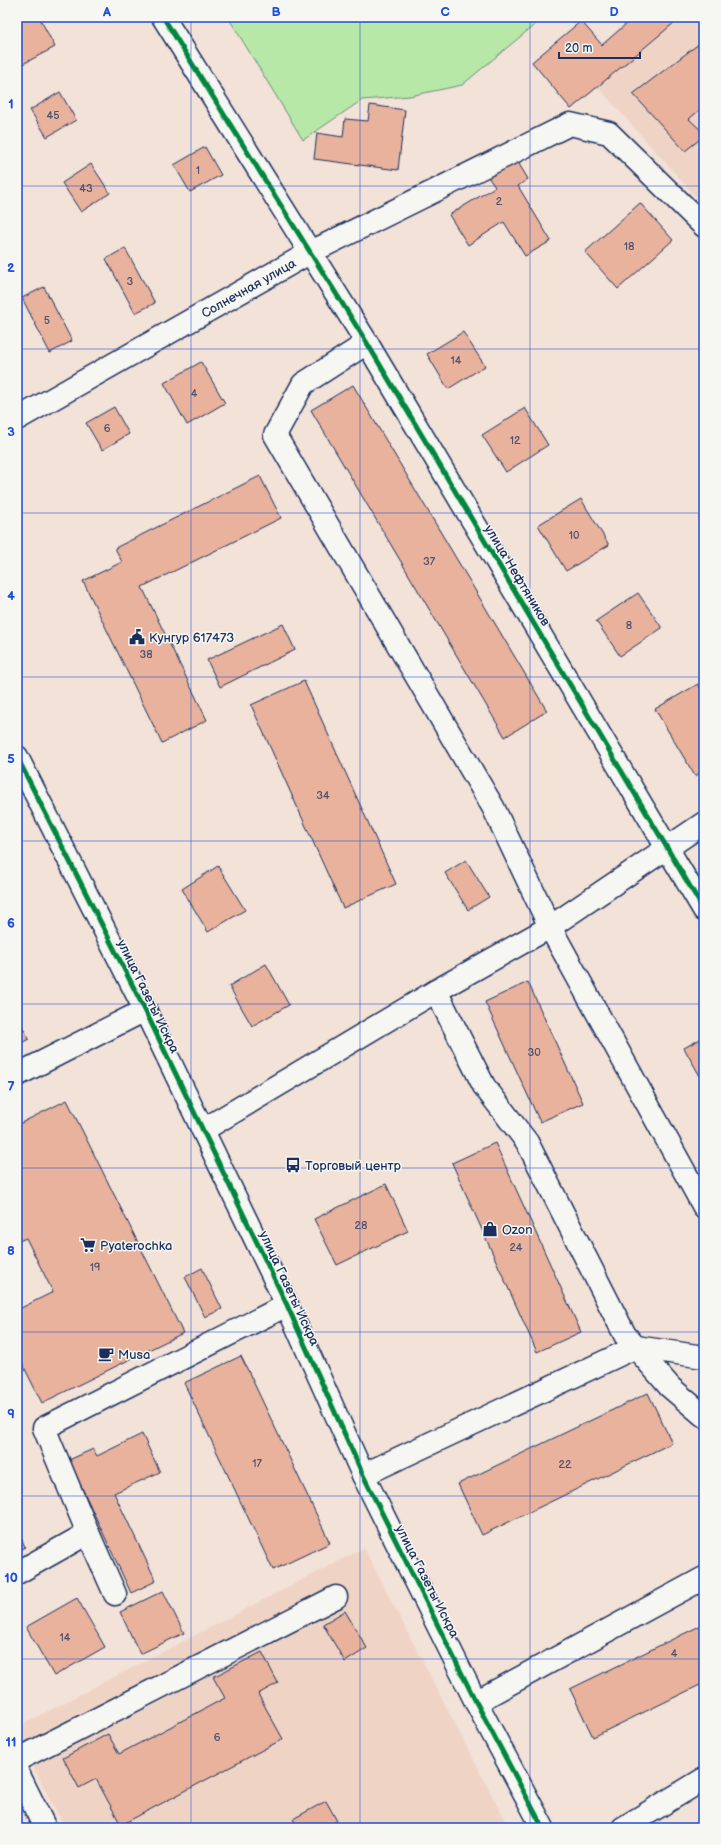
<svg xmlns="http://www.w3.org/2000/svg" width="721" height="1845" font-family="'Balsamiq Sans',sans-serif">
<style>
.built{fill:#efd4c6}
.green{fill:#b7e8a8;stroke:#698c83}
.building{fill:#e8b29c;stroke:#1b2f5e}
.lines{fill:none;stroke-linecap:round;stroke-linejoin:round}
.minor-casing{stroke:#1b2f5e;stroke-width:25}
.minor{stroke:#f6f6f2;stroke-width:22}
.cycleway-casing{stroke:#f6f6f2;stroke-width:8}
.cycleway{stroke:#00873e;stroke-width:5}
.grid{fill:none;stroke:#1d4ed8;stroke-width:1;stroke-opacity:0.55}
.labels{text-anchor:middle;stroke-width:3;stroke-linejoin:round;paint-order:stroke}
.number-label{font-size:11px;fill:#4e506e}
.street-label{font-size:13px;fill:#1b2f5e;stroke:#f6f6f2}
.poi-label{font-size:13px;fill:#1b2f5e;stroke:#f6f6f2;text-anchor:start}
.neatline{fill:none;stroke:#1d4ed8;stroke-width:1.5}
.grid-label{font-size:13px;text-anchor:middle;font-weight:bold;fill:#1d4ed8}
</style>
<rect width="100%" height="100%" fill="#f2e2d8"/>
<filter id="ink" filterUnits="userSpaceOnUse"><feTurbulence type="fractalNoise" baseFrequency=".025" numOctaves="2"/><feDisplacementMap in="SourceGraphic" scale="8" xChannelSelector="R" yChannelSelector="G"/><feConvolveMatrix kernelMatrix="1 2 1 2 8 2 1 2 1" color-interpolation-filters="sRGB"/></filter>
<g filter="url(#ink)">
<g class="built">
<polygon points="634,17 704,17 704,206 598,87 571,109 532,62 581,21 602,45"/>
<polygon points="364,1548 509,1828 65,1828 17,1736 17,1727"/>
</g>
<polygon class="green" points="228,17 544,17 462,85 410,96 362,100 303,140"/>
<g class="building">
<polygon points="17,17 39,17 55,47 21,65 17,57"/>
<polygon points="634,17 681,17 571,109 532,62 581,21 602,45"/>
<polygon points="704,40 704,110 702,108 689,119 704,133 704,136 685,151 633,94"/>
<polygon points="60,92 76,120 47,137 30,110"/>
<polygon points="370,105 405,110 398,170 314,159 317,133 343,137 345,119 368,121"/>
<polygon points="205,147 221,175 190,192 174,165"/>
<polygon points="516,159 528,179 518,186 551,241 525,256 504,222 468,245 449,215 495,187 488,177"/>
<polygon points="91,164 110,193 81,212 62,183"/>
<polygon points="640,203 673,240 618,289 585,252"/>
<polygon points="125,248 155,303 135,313 106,259"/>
<polygon points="44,287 72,341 50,353 22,298"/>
<polygon points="463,332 485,366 448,389 427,354"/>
<polygon points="201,362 225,403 187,425 164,383"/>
<polygon points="353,385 547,711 505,737 311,410"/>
<polygon points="114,407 129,434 102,450 86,423"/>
<polygon points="525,408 548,445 506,472 482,435"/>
<polygon points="260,476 281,518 142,587 207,720 162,743 83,581 122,562 115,548"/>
<polygon points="581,499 609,545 566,571 538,525"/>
<polygon points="638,593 662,628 620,656 596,621"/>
<polygon points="283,624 295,650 220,687 207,660"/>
<polygon points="304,681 396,884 343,908 251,705"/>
<polygon points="698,684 704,694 704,771 695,776 655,709"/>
<polygon points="466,860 489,897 468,910 445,873"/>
<polygon points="218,866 245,910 208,932 182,889"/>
<polygon points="266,964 289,1005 252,1026 229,986"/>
<polygon points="528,982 583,1103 540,1122 485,1002"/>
<polygon points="17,1017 29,1039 17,1045"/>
<polygon points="704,1037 704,1083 684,1048"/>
<polygon points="67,1100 183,1333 42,1403 17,1353 17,1310 53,1292 26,1238 17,1242 17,1125"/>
<polygon points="495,1143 581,1332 537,1352 452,1163"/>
<polygon points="386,1184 408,1231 337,1265 314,1219"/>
<polygon points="202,1268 222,1309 205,1317 185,1277"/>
<polygon points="241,1356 330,1543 273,1570 184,1383"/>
<polygon points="648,1393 672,1443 482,1535 458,1484"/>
<polygon points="142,1434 160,1472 114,1493 156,1581 131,1593 69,1460 93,1449 97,1456"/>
<polygon points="17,1528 25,1547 17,1551"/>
<polygon points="163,1591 184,1633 140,1654 120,1612"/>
<polygon points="77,1598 105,1647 54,1676 26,1627"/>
<polygon points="345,1611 367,1648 345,1662 323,1624"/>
<polygon points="704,1624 704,1683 593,1737 570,1689"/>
<polygon points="262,1652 278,1683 258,1694 283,1739 121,1825 96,1779 79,1788 63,1758 108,1734 119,1754 225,1698 213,1677"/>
<polygon points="326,1801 337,1821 324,1828 298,1828 293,1819"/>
</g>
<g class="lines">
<defs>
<g id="minor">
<polyline points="163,17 367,343 704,910"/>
<polyline points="367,343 303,384 275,435 493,807 550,927 704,1207"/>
<path id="s1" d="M 17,419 L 311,252 L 570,124 L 609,133 L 704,226"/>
<polyline points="17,757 145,1010 287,1305 363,1475 476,1702 543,1828"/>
<polyline points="436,991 484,1086 527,1142 625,1335 670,1387 704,1416"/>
<polyline points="17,1075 145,1010"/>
<polyline points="203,1130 436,991 550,927 704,823"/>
<polyline points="363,1475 636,1347 704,1357"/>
<polyline points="17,1573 88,1533"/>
<polyline points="115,1594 88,1533 44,1428 287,1305"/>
<polyline points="476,1702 704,1578"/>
<polyline points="17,1760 336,1597"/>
<polyline points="17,1771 45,1828"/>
<polyline points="623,1828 704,1779"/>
</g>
</defs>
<use href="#minor" class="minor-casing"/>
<use href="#minor" class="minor"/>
<defs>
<g id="cycleway">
<polyline points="163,17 367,343 704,910"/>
<polyline points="17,757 145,1010 287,1305 363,1475 476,1702 543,1828"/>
</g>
</defs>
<use href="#cycleway" class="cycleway-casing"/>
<use href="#cycleway" class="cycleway"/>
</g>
</g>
<path class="grid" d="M 191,17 L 191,1828M 360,17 L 360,1828M 530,17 L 530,1828M 17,186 L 704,186M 17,349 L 704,349M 17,513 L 704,513M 17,677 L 704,677M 17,841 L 704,841M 17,1004 L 704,1004M 17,1168 L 704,1168M 17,1332 L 704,1332M 17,1496 L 704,1496M 17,1659 L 704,1659"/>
<defs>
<symbol id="civic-bare" viewBox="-9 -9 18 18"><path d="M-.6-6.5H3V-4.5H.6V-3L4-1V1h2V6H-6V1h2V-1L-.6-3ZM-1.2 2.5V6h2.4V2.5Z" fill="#1b2f5e" stroke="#f6f6f2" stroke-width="2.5" paint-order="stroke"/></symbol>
<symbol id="bus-bare" viewBox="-9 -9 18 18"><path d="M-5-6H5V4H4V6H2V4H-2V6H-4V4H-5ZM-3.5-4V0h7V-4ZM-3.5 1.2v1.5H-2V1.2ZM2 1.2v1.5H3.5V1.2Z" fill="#1b2f5e" stroke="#f6f6f2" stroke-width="2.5" paint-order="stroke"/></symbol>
<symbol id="shop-bare" viewBox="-9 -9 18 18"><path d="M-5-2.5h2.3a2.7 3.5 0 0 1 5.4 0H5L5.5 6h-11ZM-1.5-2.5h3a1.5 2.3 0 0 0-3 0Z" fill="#1b2f5e" stroke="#f6f6f2" stroke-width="2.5" paint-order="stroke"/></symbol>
<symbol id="supermarket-bare" viewBox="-9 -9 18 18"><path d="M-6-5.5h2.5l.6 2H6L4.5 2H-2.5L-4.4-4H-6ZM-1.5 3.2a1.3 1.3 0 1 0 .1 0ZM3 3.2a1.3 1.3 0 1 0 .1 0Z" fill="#1b2f5e" stroke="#f6f6f2" stroke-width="2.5" paint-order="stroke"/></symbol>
<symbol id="cafe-bare" viewBox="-9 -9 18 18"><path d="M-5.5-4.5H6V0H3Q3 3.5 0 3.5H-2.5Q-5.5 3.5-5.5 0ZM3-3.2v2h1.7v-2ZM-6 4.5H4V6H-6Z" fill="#1b2f5e" stroke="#f6f6f2" stroke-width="2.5" paint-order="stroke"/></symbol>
</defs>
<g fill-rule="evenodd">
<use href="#civic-bare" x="126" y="626" width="22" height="22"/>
<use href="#bus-bare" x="282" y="1154" width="22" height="22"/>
<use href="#shop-bare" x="479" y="1218" width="22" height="22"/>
<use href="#supermarket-bare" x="77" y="1234" width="22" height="22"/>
<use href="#cafe-bare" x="95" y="1343" width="22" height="22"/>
</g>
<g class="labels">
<g class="number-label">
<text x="53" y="119">45</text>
<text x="198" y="174">1</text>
<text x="86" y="192">43</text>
<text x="499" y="205">2</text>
<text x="629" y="250">18</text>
<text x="130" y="285">3</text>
<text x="47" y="324">5</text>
<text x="456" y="364">14</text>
<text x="194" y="397">4</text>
<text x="107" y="432">6</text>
<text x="515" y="444">12</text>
<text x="574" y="539">10</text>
<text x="429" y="565">37</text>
<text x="629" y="629">8</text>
<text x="146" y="658">38</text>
<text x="323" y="799">34</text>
<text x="534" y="1056">30</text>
<text x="361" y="1229">28</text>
<text x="516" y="1251">24</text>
<text x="95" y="1271">19</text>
<text x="257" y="1467">17</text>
<text x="565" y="1468">22</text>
<text x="65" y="1641">14</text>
<text x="674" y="1657">4</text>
<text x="217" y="1741">6</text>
</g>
<g class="street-label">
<text dy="5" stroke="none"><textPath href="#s1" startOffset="266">Солнечная улица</textPath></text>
<text transform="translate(518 575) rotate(59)" y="5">улица Нефтяников</text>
<text transform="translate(149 996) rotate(64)" y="5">улица Газеты Искра</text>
<text transform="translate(290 1288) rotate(65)" y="5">улица Газеты Искра</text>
<text transform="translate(428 1581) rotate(63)" y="5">улица Газеты Искра</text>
</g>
<g class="poi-label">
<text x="149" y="642">Кунгур 617473</text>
<text x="305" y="1170">Торговый центр</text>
<text x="502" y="1234">Ozon</text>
<text x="100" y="1250">Pyaterochka</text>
<text x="118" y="1359">Musa</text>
</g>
</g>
<rect width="721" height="1845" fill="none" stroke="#f6f6f2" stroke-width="44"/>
<path d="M559 52v6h81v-6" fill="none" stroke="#1b2f5e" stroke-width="2"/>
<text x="565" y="52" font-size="12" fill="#1b2f5e" stroke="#f6f6f2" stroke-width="3" paint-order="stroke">20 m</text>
<rect x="22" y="22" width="677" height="1801" class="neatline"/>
<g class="grid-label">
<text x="107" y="16">A</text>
<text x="276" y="16">B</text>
<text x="445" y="16">C</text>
<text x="614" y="16">D</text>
<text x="11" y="108">1</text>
<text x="11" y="272">2</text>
<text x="11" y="436">3</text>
<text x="11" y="600">4</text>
<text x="11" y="763">5</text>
<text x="11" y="927">6</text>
<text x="11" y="1091">7</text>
<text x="11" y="1255">8</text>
<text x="11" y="1418">9</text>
<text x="11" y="1582">10</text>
<text x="11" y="1746">11</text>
</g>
</svg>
